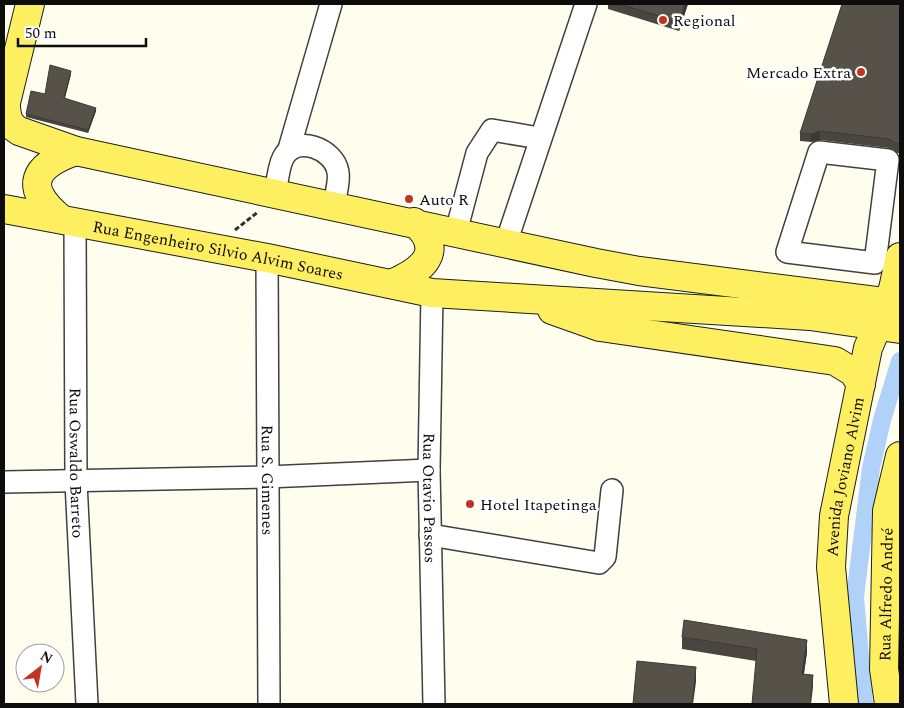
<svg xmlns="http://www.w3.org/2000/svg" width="904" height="708" font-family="Spectral,serif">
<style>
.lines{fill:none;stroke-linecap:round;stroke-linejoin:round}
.canal{stroke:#b1d2f8;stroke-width:18}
.minor-casing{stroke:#404040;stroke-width:24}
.major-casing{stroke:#1e1e1e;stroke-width:30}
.path{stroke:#2f2f2f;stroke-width:3;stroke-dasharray:5 2.5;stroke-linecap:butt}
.minor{stroke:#fff;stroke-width:21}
.major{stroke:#fdef60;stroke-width:28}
.wall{fill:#4a463f}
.shaded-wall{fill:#3c3933}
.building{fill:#565149;stroke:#3c3933}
.poi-dot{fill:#c23321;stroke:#fff;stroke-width:2}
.labels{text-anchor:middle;stroke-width:5;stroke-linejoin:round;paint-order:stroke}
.poi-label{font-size:16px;fill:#0d0d0d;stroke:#fff;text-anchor:start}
.street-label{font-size:16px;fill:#0d0d0d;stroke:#fff}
</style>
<rect width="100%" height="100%" fill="#fffeee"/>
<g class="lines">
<polyline class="canal" points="864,704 855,597 871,468 882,420 900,361"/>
<defs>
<g id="minor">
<polyline points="289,149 331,4"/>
<polygon points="819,152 888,160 875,263 787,252"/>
<path d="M 275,196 C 277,184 278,168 283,158 C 295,134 334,148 338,172 C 340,181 335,196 334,206"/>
<path id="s1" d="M 75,222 L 76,482 L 87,704"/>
<polyline points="456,232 477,153 492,130 539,138"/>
<polyline points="506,243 586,4"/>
<path id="s2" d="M 267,258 L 269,704"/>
<path id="s3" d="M 432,293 L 429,470 L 434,704"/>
<polyline points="4,482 267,477 429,470"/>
<polyline points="430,535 599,563 605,557 612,490"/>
</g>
<g id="major">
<path d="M 6,107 C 7,119 9,125 19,131 L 76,151 L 596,263 L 639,271 L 900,304"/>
<polyline points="4,111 30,4"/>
<path id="s4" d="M 4,209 L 267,258 L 432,293 L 810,316 L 900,329"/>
<path d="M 60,218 C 22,187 34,165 76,151"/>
<path d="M 391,284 C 422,271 447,251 414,222"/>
<polyline points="552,310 600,327 835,361 853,372 861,384"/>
<path id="s5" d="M 844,704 L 831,567 L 834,516 L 868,348 L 893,289 L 900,257"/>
<path id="s6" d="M 889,704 L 884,669 L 887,511 L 900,456"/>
</g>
</defs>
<use href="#minor" class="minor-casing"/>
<use href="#major" class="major-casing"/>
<polyline class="path" points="235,230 258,212"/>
<use href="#minor" class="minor"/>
<use href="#major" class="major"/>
</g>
<g class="wall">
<polygon points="608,4 688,4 679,31 608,9"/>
<polygon points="900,4 900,153 898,153 889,148 820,140 811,142 800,141 800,133"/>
<polygon points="71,74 65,98 96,111 88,133 26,117 26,114 45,94"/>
<polygon points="682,637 807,652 804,674 813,687 756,661 682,649"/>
</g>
<g class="shaded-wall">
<polygon points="685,4 688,4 679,31 679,22"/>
<polygon points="71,71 71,74 64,101 64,98"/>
<polygon points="96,108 96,111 88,133 88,130"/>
<polygon points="820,131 820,140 811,142 811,134"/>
<polygon points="807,640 807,652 802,686 802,674"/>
<polygon points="696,667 696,682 693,704 692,704"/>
<polygon points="813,675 813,687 811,704 810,704"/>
</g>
<g class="building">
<polygon points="619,4 685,4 679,22"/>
<polygon points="842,4 900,4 900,144 898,144 889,139 820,131 811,134 800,133"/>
<polygon points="50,65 71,71 64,98 96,108 88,130 26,114 31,91 45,94"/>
<polygon points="684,620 807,640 802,674 813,675 810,704 752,704 757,649 682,637"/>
<polygon points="637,661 696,667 692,704 633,704"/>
</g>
<g class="poi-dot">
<circle cx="663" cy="20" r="5"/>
<circle cx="861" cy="72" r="5"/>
<circle cx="409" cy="199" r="5"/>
<circle cx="470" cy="504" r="5"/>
</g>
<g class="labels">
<g class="poi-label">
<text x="673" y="26">Regional</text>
<text x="851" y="78" text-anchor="end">Mercado Extra</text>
<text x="419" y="205">Auto R</text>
<text x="480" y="510">Hotel Itapetinga</text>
</g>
<g class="street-label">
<text dy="6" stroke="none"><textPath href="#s4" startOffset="218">Rua Engenheiro Silvio Alvim Soares</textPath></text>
<text dy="6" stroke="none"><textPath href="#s1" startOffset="241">Rua Oswaldo Barreto</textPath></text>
<text dy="6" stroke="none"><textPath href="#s5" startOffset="229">Avenida Joviano Alvim</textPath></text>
<text dy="6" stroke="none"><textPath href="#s2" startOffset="222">Rua S. Gimenes</textPath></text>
<text dy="6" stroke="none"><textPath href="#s3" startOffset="205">Rua Otavio Passos</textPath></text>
<text dy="6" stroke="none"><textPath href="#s6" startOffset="110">Rua Alfredo André</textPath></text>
</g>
</g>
<rect width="904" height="708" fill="none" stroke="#0d0d0d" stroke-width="10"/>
<g transform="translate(40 668) rotate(31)"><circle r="24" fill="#ffffff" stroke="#9e9e9e"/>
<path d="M0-4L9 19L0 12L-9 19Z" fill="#c23321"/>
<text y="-8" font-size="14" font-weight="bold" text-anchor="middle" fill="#0d0d0d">N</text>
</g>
<path d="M18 38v8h128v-8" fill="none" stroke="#0d0d0d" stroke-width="2.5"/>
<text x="25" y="38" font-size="15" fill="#0d0d0d" stroke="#ffffff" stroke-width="4" paint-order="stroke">50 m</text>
</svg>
